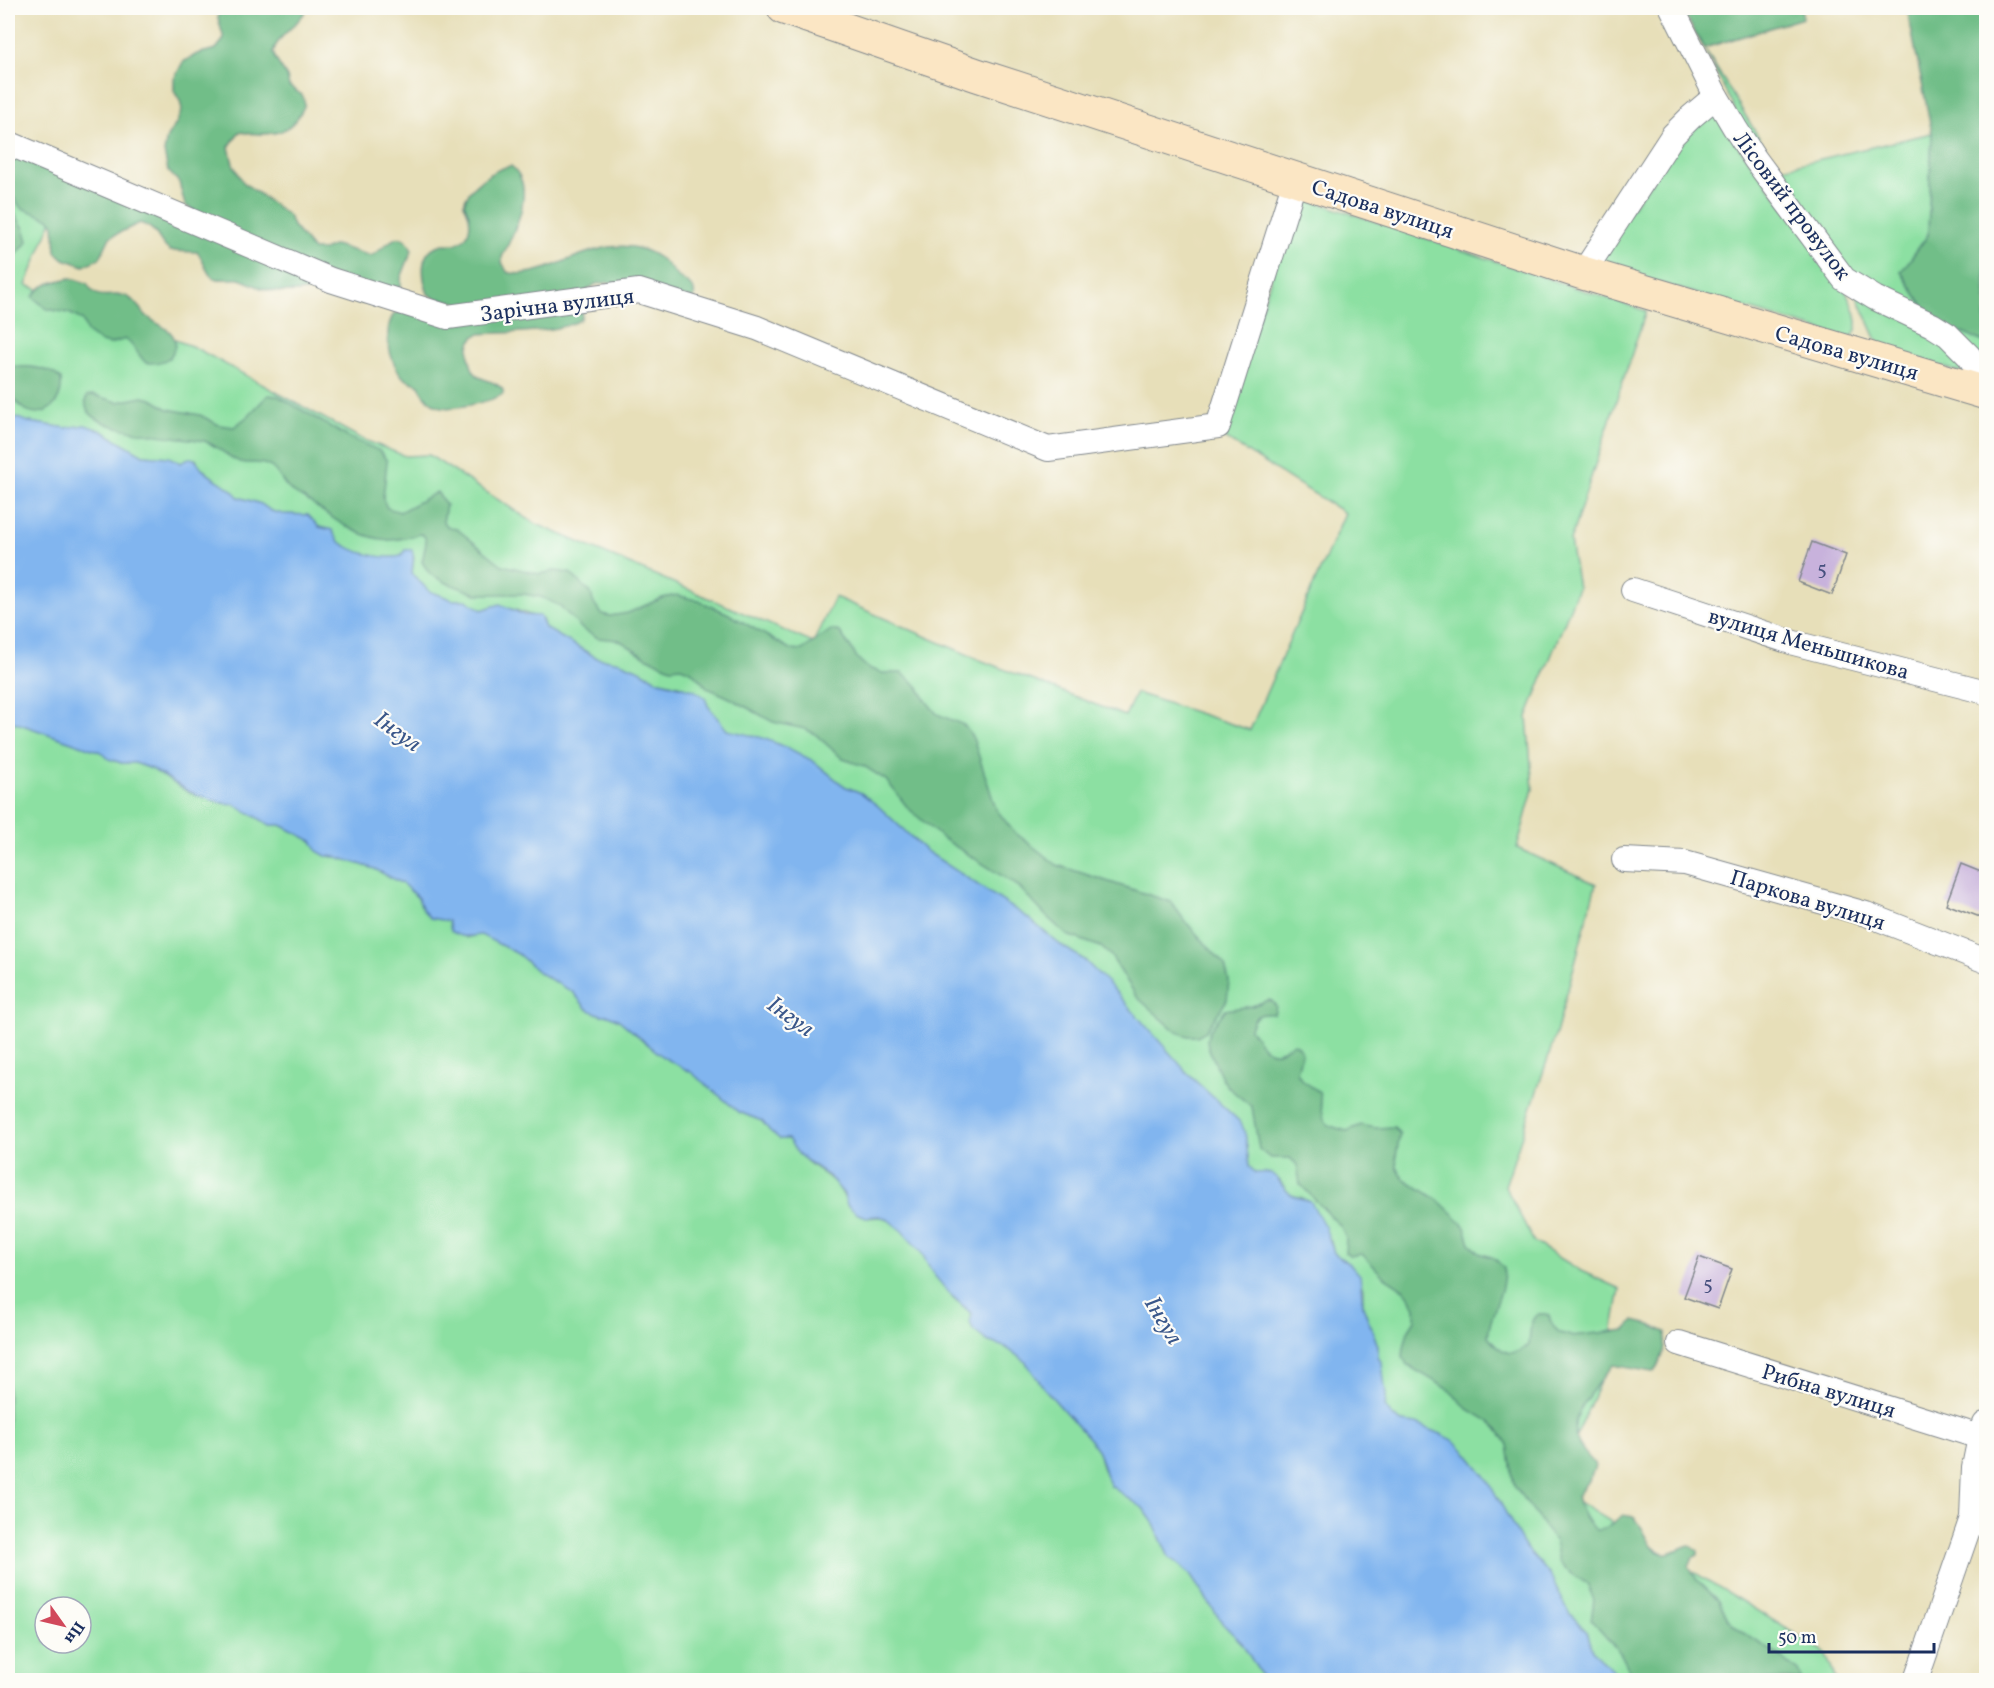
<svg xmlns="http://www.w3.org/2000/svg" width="1994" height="1688" font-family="Vollkorn,serif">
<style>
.green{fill:#8ce0a2;stroke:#548880;stroke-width:1.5;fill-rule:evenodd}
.forest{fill:#71be88;stroke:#467673;stroke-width:1.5}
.water{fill:#81b5ef;stroke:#4e72a6;stroke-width:1.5}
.building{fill:#c8b2dc}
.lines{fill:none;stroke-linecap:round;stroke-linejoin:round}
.street-casing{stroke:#81878c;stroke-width:26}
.secondary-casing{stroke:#81878c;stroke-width:35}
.street{stroke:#fff;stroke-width:24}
.secondary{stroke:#fbe6c4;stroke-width:33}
.labels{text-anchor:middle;stroke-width:4.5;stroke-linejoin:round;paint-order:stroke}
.number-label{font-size:20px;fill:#46507e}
.street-label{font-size:22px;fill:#1b2f5e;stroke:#fdfcf7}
.water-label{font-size:24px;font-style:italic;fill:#3a578a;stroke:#fdfcf7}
</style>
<rect width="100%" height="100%" fill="#fdfcf7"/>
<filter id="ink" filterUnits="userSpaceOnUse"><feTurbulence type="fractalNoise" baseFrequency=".0167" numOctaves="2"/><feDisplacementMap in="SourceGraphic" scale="12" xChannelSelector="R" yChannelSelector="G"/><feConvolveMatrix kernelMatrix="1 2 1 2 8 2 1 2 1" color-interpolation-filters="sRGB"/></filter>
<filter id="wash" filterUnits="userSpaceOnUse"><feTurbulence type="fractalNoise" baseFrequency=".008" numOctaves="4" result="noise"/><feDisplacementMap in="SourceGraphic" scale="24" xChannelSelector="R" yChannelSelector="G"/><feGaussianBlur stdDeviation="1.35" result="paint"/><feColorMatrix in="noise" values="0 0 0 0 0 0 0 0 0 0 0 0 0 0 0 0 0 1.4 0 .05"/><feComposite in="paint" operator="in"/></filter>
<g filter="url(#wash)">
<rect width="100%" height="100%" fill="#e7dfb9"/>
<g class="green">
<polygon points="1704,48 1778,169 1932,133 1928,235 1901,272 1933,321 1986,343 1986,382 1884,346 1876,338 1848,276 1759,157"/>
<path d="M 1708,106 L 1839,279 C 1847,295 1865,319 1853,336 L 1844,337 L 1605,267 L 1601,248 Z"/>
<path d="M 8,147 L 71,173 L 26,285 L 194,347 L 362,439 L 405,456 L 429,455 L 534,523 L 813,643 L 835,597 L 980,660 L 1125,716 L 1136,693 L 1250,730 L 1345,513 L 1220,435 L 1291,217 L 1301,203 L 1313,201 L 1646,311 L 1570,541 L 1578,588 L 1527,717 L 1533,789 L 1517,848 L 1596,884 L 1556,1034 L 1505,1186 L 1534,1242 L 1581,1271 L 1620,1289 L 1606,1368 L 1554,1487 L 1825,1652 L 1836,1680 L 1619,1680 L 1607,1664 L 1593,1651 L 1587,1632 L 1569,1613 L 1550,1575 L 1523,1544 L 1486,1477 L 1466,1452 L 1416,1424 L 1402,1422 L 1391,1415 L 1385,1407 L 1386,1396 L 1378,1357 L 1378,1346 L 1363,1306 L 1363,1288 L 1352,1266 L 1334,1253 L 1331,1241 L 1303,1198 L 1291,1195 C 1278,1182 1279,1169 1256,1174 L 1249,1166 L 1245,1132 L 1240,1122 L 1191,1077 L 1085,960 L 1059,944 L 1028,918 L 926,851 L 878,806 L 861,793 L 844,786 L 813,761 L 726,730 L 708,706 L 705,698 L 679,685 L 656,680 L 642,671 L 620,662 L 597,658 L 545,628 L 542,619 C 527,615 512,606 495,606 C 491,606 486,609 482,610 L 466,600 L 453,600 L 429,591 L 412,574 L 414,557 L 405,550 L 402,556 C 385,560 353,553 340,542 C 336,539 334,534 332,530 L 319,527 L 308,515 L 283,514 L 271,511 L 261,504 L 238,497 C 227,482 204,477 196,459 L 186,459 L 182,464 L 169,457 L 143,455 L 102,431 L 85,425 L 66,428 L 29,422 L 8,415 Z"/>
<path d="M 8,720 L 101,752 L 109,759 L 121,763 L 135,763 L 152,769 L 188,792 L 202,797 L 227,804 L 234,804 L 270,825 L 281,825 L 312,841 L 318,851 L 326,856 L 337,857 L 375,869 L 403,884 L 418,898 L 423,910 L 438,919 L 448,921 L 466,938 L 481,934 L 518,954 L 541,974 L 573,992 L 587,1009 L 601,1015 L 609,1015 L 619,1020 L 663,1057 L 691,1072 L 739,1112 L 762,1121 L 770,1131 L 780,1139 L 788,1139 C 793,1144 794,1150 799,1154 C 817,1174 837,1174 847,1205 C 852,1208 861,1216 867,1217 C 873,1219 879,1215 885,1218 C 916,1231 928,1269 948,1292 C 955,1301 965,1306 972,1315 L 970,1322 L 987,1341 L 1005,1347 L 1025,1361 L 1044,1388 L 1091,1441 L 1098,1451 L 1102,1467 L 1111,1486 L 1143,1508 L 1153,1522 L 1169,1557 L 1189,1573 L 1223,1624 L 1242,1643 L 1264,1680 L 8,1680 ZM 45,1607 L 81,1607 L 81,1643 L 45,1643 Z"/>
</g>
<g class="forest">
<path d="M 220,8 L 307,8 C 300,25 279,33 273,52 L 276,60 L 287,77 L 289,86 L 302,95 L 305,104 C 291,137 271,136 239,132 L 229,147 L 233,164 L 243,182 L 289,216 L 293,226 L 313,250 L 323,250 L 335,245 L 371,256 C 385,249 400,222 412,250 L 401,278 L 401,286 L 397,293 L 375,303 L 357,303 L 352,298 L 320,287 C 300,294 281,294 261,288 C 253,285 246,281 239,279 C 231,278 217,282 211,276 C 206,271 203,259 197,252 L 170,251 C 156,241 161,230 140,223 L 110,237 L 100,258 L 84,266 L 64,259 L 56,252 L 54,225 L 50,219 L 21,208 L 8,190 L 8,152 L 201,214 L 185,205 L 179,182 L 168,171 L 164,152 L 167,137 L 176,124 L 182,110 L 180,101 L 174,91 L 174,79 L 183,62 L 197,54 L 216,49 L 224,39 L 218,18 Z"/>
<polygon points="1681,8 1801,8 1803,18 1704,48"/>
<polygon points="1907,8 1986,8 1986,343 1933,321 1901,272 1928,235 1932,133"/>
<path d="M 511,166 C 538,187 514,233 502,257 L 502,262 L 507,272 C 519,276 535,272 547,268 C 585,254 624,232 661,259 C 667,264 672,270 677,276 C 686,283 697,286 694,299 L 610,282 L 596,284 L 587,290 L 581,319 C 560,334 505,332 478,334 C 476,336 473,338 471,341 C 466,350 470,371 479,377 C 488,382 496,381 503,390 L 503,394 C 493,401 454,410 442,407 C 430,404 423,395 419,385 C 413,382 406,381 402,376 C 389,361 382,328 395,313 L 458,306 L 456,302 L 435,298 L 428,294 C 422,277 418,251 440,245 C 445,243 450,245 454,244 C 474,239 472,217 464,204 C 467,187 495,168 511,166 Z"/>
<polygon points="8,204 24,228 28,241 13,259 8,259"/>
<path d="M 71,278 L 87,283 C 98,305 113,290 128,297 C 137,302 140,311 148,317 C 158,326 176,329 175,345 C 174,351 173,354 169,358 C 162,363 155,363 146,363 C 138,355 134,345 125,339 L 110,344 L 101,342 L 87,332 L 82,320 L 69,313 L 47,309 L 33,297 C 39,284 57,281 71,278 Z"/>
<path d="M 8,363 C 16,369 21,366 30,367 C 41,368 54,372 61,379 C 65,418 21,426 10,388 L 8,388 Z"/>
<path d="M 93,395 L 118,402 L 143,397 L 152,399 L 168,409 L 200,415 L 219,425 L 234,427 L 248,416 L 268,395 L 278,396 L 348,437 L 380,451 L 387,461 L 383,499 L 387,508 L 400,512 L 437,492 L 446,505 L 443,522 L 449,528 L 457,529 L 502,565 L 539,574 L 555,571 L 570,573 L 591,593 L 593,602 L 602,614 L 610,616 L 628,613 L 662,598 L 677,595 L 699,601 L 727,613 L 790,649 L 802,650 L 831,630 L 840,632 L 858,659 L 868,668 L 882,673 L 902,673 L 917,685 L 927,702 L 937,714 L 964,725 L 973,738 L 996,809 L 1013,831 L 1057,865 L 1171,902 L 1185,921 L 1225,965 L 1229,981 L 1227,1000 L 1206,1031 L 1197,1036 L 1188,1036 L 1177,1032 L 1137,997 L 1111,956 L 1101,947 L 1067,935 L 1046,916 L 1018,886 L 942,838 L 908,808 L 886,780 L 864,766 L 843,759 L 815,734 L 805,729 L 773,722 L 732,699 L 708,688 L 691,671 L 681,667 L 671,668 L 646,657 L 619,640 L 598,638 L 582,629 L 560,606 L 541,597 L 523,594 L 477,594 L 447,583 L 430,574 L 422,562 L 426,543 L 425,537 L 421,534 C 411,536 399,540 389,540 C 357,538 333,518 308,501 C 301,497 294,494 288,488 C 282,482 278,472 271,467 C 260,460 251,465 240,462 C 228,458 217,445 204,441 C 184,436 72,434 87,396 Z"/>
<path d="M 1268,1000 L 1272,1001 L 1276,1006 L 1274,1014 C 1262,1013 1253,1014 1250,1029 C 1257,1038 1266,1057 1280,1051 C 1285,1049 1289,1046 1293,1043 L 1299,1046 L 1302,1052 L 1297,1072 L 1302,1080 L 1319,1092 L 1324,1120 L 1330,1126 L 1347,1131 L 1361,1125 L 1375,1128 L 1394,1127 L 1400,1134 L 1396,1156 L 1397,1167 L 1403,1178 L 1438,1200 L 1459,1220 L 1465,1227 L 1470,1243 L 1479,1253 L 1494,1258 L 1504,1268 C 1504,1296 1491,1309 1488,1336 C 1500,1352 1512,1360 1529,1344 C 1531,1330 1528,1308 1549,1315 L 1553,1326 L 1560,1333 L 1571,1336 L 1626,1330 L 1634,1321 L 1650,1325 L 1666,1332 C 1666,1348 1663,1360 1653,1372 L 1613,1365 C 1601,1380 1571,1412 1575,1433 C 1577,1445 1587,1456 1595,1464 C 1594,1476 1584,1485 1577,1496 C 1580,1509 1585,1522 1596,1530 L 1604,1529 L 1623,1515 C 1626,1516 1630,1516 1633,1517 C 1647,1526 1647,1556 1668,1553 C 1675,1552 1683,1546 1690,1545 L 1698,1551 L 1698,1555 L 1693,1557 L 1689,1566 L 1697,1580 L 1719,1601 L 1728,1620 L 1736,1628 L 1784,1659 L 1798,1671 L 1802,1680 L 1634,1680 L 1621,1654 L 1591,1620 L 1594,1600 L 1587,1584 L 1565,1569 L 1559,1562 L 1555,1541 L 1514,1486 L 1508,1445 L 1500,1432 L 1488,1421 L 1468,1409 L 1448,1389 L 1407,1365 L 1403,1356 L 1404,1348 L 1408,1331 L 1415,1320 L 1415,1307 L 1405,1290 L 1383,1276 L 1362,1254 L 1350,1256 L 1345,1253 L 1346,1238 L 1341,1227 L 1300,1184 L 1297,1165 L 1290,1158 L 1270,1158 L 1259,1149 L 1252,1107 L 1229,1088 L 1223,1080 L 1208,1047 L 1207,1039 L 1210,1030 L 1225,1010 L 1252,1006 Z"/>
</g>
<path class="water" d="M 8,415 L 29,422 L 66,428 L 85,425 L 102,431 L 143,455 L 169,457 L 181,463 C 185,460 189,456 194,459 C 197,461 200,467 203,470 C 215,481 228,484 238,497 L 261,504 L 271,511 L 283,514 L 308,515 L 319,527 L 332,530 C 334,534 336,539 340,542 C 353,553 386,560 401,556 L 405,550 L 412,550 C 415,558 412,565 412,574 L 429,591 L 453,600 L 466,600 L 482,610 L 500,604 L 524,615 L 540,616 L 545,628 L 597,658 L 620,662 L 642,671 L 656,680 L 694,690 L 705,698 L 708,706 L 727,730 L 763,738 L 788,748 L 813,761 L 844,786 L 861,793 L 878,806 L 926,851 L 1028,918 L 1059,944 L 1084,960 L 1108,983 L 1191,1077 L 1240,1122 L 1245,1132 L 1249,1166 L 1255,1173 C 1283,1170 1273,1180 1289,1193 C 1295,1198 1305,1199 1311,1202 L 1325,1227 L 1334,1253 L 1352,1266 L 1360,1275 L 1363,1306 L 1378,1346 L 1378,1357 L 1382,1363 L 1386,1396 L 1385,1407 L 1391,1415 L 1401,1422 L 1416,1424 L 1441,1434 L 1453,1440 L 1466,1452 L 1486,1477 L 1523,1544 L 1550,1575 L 1569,1613 L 1587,1632 L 1593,1651 L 1607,1664 L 1619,1680 L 1264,1680 L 1242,1643 L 1223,1624 L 1189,1573 L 1169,1557 L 1153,1522 L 1143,1508 L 1111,1486 L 1106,1476 L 1098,1451 L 1091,1441 L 1044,1388 L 1025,1361 L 1005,1347 L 987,1341 L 973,1330 L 970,1322 L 972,1314 L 950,1294 L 934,1275 L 921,1252 L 902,1231 L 886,1218 L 878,1216 L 867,1217 L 858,1214 L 847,1205 L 844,1194 L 829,1176 L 799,1155 L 788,1139 L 780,1139 L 770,1131 L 762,1121 L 739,1112 L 691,1072 L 663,1057 L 619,1020 L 609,1015 L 601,1015 L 587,1009 L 573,992 L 541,974 L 518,954 L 481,935 C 468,936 462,939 451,931 L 448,921 L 430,918 L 423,910 L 418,898 L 403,884 L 375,869 L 337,857 L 326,856 L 317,851 L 312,841 L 281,825 L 270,825 L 234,804 L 227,804 L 202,797 L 188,791 L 152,769 L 135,763 L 122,763 L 109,759 L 101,752 L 8,720 Z"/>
<g id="blocks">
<g class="building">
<polygon points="1812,542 1846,555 1832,595 1798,582"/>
<polygon points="1961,864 1986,874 1986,900 1980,917 1946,904"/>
<polygon points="1699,1257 1732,1269 1718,1309 1684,1297"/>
</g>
</g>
</g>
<g filter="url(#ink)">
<use href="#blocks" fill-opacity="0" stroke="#81878c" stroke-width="1.5"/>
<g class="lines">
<defs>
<g id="street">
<polyline points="1672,8 1716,96 1735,128 1755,159 1844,279 1875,298 1932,325 1948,335 1969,356 1986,382"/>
<polyline points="8,143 331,280 448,317 639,291 757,328 1048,449 1218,426 1295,180"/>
<polyline points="1583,273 1673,135 1691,117 1716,96"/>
<polyline points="1633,590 1794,643 1986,692"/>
<polyline points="1624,860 1685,863 1866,914 1986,961"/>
<polyline points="1679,1343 1980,1437"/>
<polyline points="1916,1680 1972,1518 1974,1467 1980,1437 1985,1424"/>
</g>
<polyline id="secondary" points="784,8 977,75 1583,273 1986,393"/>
</defs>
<use href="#street" class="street-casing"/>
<use href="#secondary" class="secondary-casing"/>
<use href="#street" class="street"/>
<use href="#secondary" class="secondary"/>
</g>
</g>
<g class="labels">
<g class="number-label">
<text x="1822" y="575">5</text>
<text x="1708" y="1290">5</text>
</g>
<g class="street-label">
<text transform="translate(1793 205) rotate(53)" y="8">Лісовий провулок</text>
<text transform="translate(1383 208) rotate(18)" y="8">Садова вулиця</text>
<text transform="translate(557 304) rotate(-7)" y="8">Зарічна вулиця</text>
<text transform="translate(1847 352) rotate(16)" y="8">Садова вулиця</text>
<text transform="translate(1809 643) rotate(16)" y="8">вулиця Меньшикова</text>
<text transform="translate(1808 899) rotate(17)" y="8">Паркова вулиця</text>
<text transform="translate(1829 1390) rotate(17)" y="8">Рибна вулиця</text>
</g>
<g class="water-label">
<text transform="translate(398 731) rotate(36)" y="8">Інгул</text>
<text transform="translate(791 1016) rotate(36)" y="8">Інгул</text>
<text transform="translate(1164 1320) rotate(59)" y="8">Інгул</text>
</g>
</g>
<rect width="1994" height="1688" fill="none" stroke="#fdfcf7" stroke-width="30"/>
<g transform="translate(63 1625) rotate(124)"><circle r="28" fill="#fdfcf7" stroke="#a3aaba" stroke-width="1.5"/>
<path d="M0-4.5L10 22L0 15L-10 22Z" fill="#d1495b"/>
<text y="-9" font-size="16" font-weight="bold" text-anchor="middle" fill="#1b2f5e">Пн</text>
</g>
<path d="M1769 1643v9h165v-9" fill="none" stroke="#1b2f5e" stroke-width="3"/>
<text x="1778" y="1643" font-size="18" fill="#1b2f5e" stroke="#fdfcf7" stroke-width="4.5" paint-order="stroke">50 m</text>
</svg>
